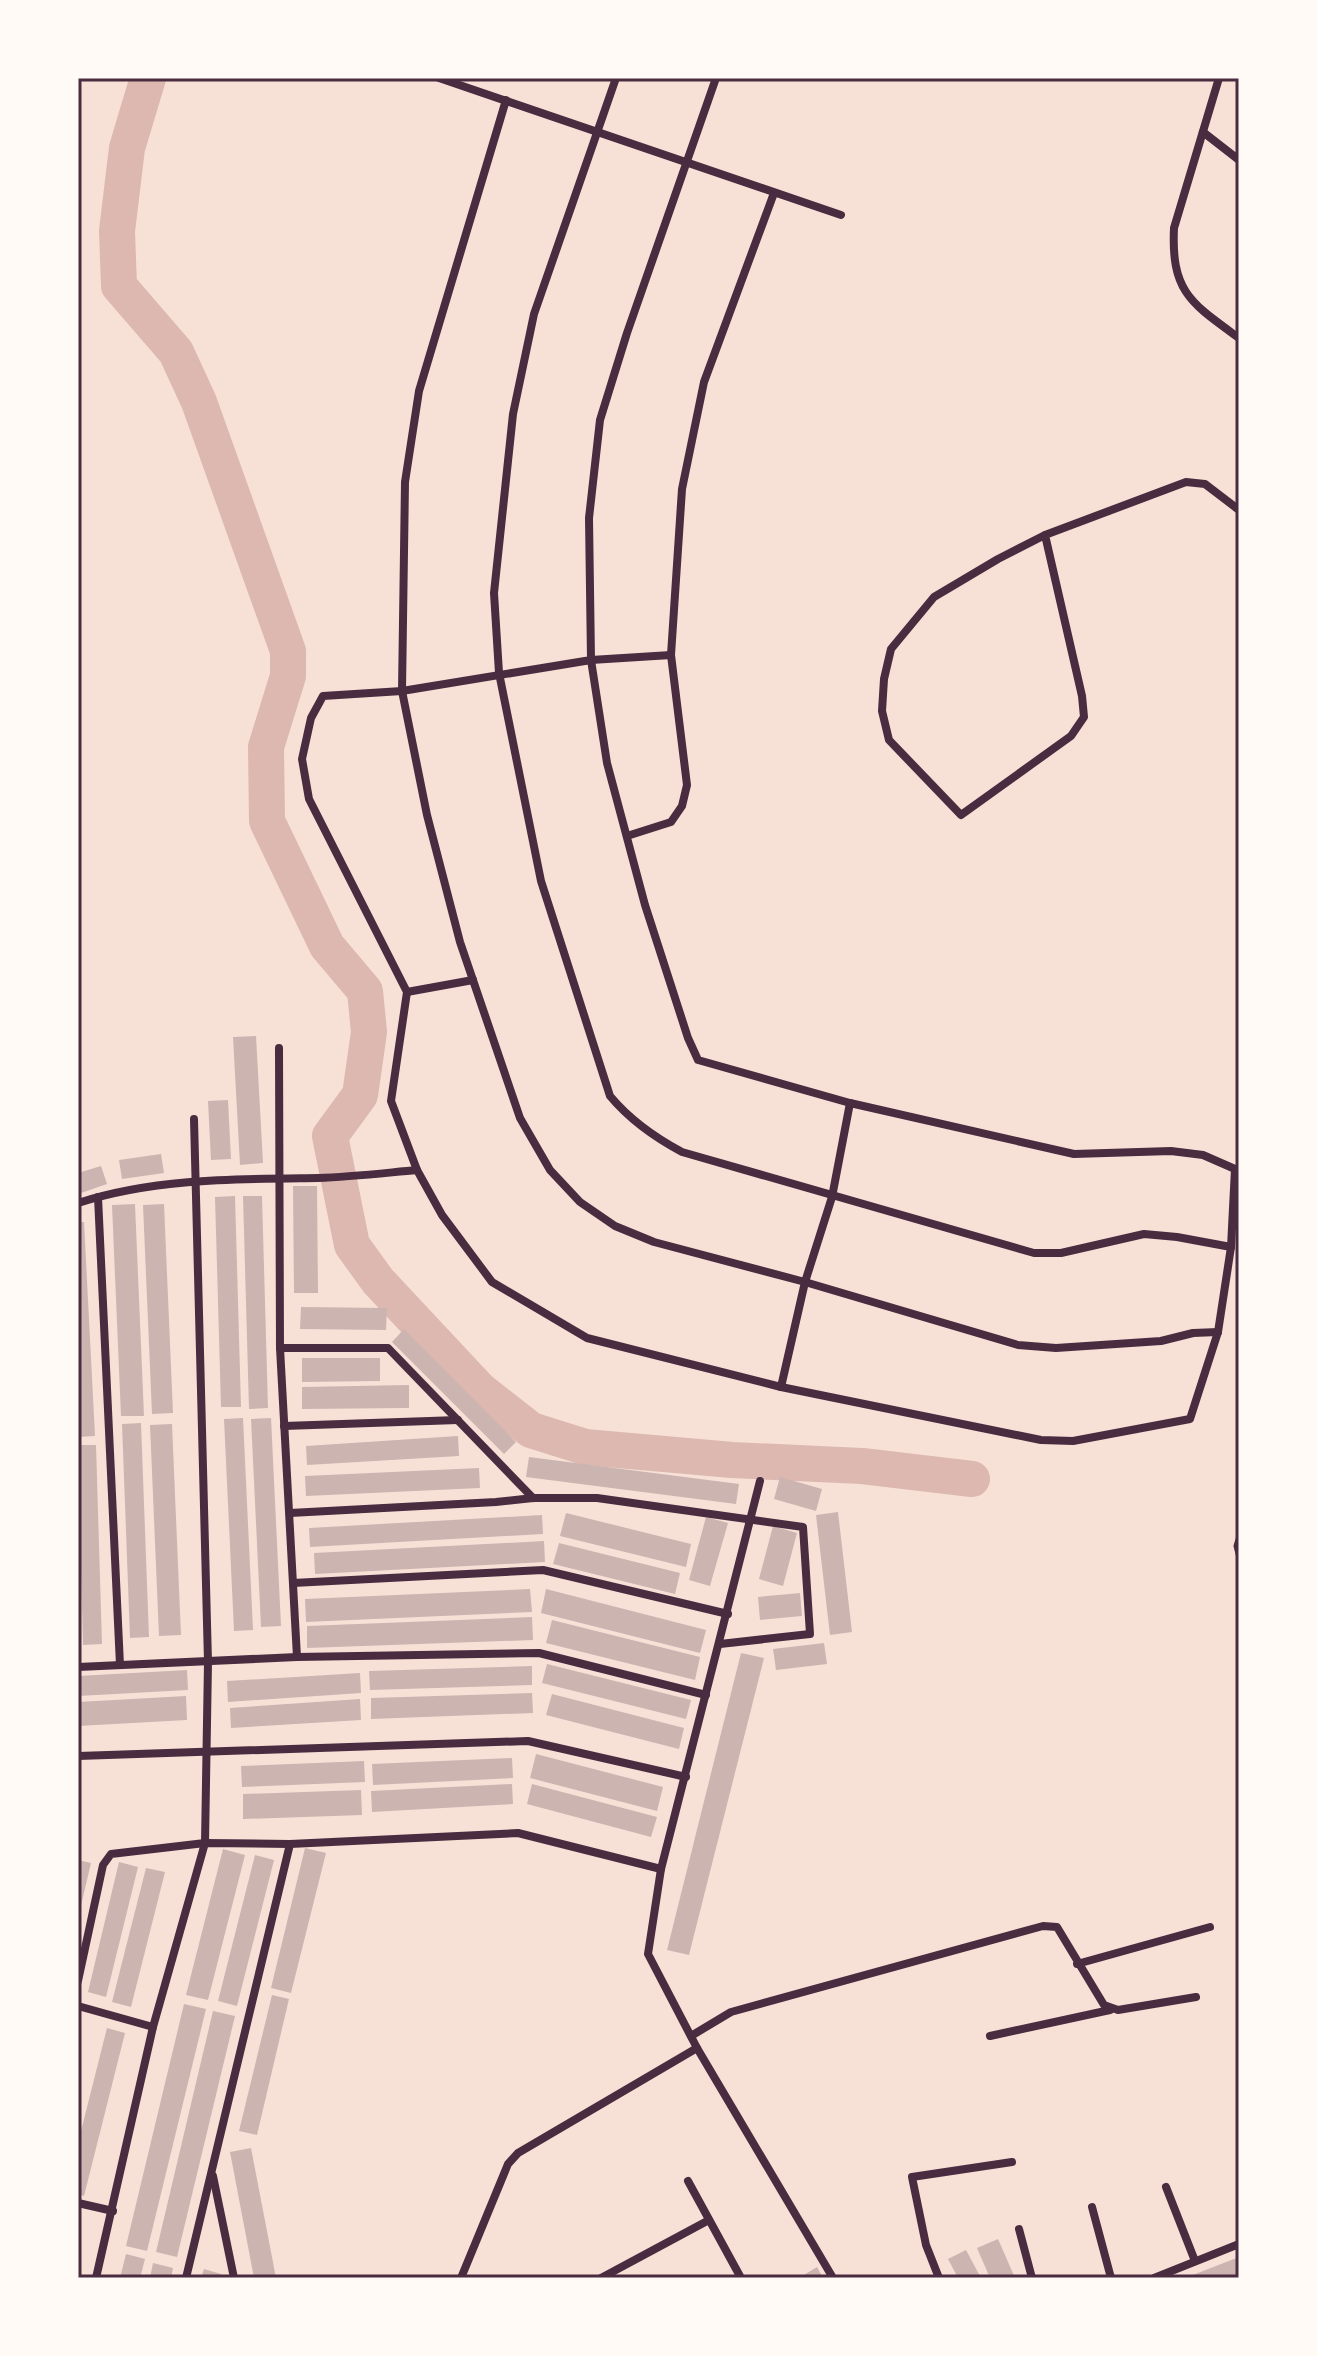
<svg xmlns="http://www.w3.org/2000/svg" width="1317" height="2356" font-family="'Open Sans',sans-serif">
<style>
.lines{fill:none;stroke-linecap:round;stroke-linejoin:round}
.river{stroke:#dcb8b0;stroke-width:36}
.building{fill:#ccb4b1}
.service{stroke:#4a2c40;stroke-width:5}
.minor{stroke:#4a2c40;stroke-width:8}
.neatline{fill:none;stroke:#4a2c40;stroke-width:3}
</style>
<rect width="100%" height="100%" fill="#f7e1d7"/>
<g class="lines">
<polyline class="river" points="148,78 127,148 117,231 119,286 176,352 199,402 288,651 288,676 266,747 267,821 327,946 365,991 369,1032 360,1095 330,1136 352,1245 378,1281 480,1390 531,1430 585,1447 732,1460 862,1466 972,1479"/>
</g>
<g class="building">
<polygon points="256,1036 263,1163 240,1165 233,1037"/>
<polygon points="228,1100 231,1159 211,1160 208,1101"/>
<polygon points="161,1154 164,1173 122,1179 119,1160"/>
<polygon points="101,1166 107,1184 78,1194 78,1173"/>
<polygon points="293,1186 317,1186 318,1293 294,1293"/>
<polygon points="235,1196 241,1407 221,1407 215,1197"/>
<polygon points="243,1196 262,1196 268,1408 249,1409"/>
<polygon points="135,1204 144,1416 121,1416 112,1205"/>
<polygon points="164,1204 173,1413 152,1414 143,1205"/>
<polygon points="78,1222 84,1222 95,1436 78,1437"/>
<polygon points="301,1307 387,1308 386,1330 300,1329"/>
<polygon points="404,1329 516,1442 504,1454 392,1342"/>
<polygon points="302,1358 380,1358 380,1381 302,1382"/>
<polygon points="409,1385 409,1408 302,1409 302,1387"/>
<polygon points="243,1418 253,1630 234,1631 224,1419"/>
<polygon points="271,1418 281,1626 261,1627 251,1419"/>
<polygon points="141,1423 149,1637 130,1638 122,1424"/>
<polygon points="172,1424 181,1635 159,1636 150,1425"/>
<polygon points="458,1436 459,1456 307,1465 306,1446"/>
<polygon points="78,1445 96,1445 102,1644 83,1645"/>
<polygon points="529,1457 739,1484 736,1504 526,1477"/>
<polygon points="479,1468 480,1488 306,1496 305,1476"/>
<polygon points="780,1477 822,1489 816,1511 774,1499"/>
<polygon points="838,1512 852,1632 830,1635 816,1515"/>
<polygon points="566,1513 691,1544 686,1567 560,1536"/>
<polygon points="542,1515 543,1534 310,1547 309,1528"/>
<polygon points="706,1517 728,1523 710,1586 689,1580"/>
<polygon points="773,1526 797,1533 783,1586 759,1579"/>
<polygon points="544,1541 545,1562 315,1574 314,1553"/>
<polygon points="559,1543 680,1573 675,1594 553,1564"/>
<polygon points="530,1589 532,1612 306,1622 305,1599"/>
<polygon points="546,1589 706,1630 700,1653 541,1613"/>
<polygon points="800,1593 802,1616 760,1620 758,1597"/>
<polygon points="532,1617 533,1640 307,1648 307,1626"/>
<polygon points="552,1620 700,1657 695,1680 546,1643"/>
<polygon points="824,1643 827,1664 776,1670 773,1649"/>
<polygon points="741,1653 764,1658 689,1955 667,1950"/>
<polygon points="547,1664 691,1700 686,1719 542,1683"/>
<polygon points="532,1666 532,1685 370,1690 369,1671"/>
<polygon points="187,1670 188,1690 78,1696 78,1676"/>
<polygon points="360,1673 361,1693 228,1702 227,1681"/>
<polygon points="532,1693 533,1713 371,1719 371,1698"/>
<polygon points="552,1694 684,1728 679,1749 546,1715"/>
<polygon points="186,1696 187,1720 78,1726 78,1702"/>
<polygon points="360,1699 361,1720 231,1728 230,1708"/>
<polygon points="536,1754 663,1787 657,1811 530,1778"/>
<polygon points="512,1758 513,1778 373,1785 372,1764"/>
<polygon points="364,1761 365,1782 242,1787 241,1766"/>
<polygon points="512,1784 513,1804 372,1812 371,1791"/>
<polygon points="532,1784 657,1817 651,1837 527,1804"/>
<polygon points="361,1790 362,1815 243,1819 243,1794"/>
<polygon points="305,1848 326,1853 291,1993 271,1988"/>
<polygon points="223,1849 245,1855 208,2000 186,1995"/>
<polygon points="255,1855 274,1860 237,2006 218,2001"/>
<polygon points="78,1860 91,1863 79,1914 78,1914"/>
<polygon points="119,1862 138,1867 106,1997 88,1992"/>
<polygon points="146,1868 165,1872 131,2007 112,2002"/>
<polygon points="272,1995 289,1999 257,2135 239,2131"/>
<polygon points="184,2004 206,2009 147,2251 126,2246"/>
<polygon points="213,2011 235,2016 177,2257 156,2252"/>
<polygon points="107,2028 125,2033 84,2196 78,2194 78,2143"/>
<polygon points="251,2148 276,2278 254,2278 230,2152"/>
<polygon points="998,2239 1015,2278 990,2278 977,2248"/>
<polygon points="966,2250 981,2278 958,2278 948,2259"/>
<polygon points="126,2254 145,2259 140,2278 120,2278"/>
<polygon points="1239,2257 1239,2278 1185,2278"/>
<polygon points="153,2263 173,2268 171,2278 150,2278"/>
<polygon points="817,2267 823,2278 799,2278"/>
<polygon points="204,2269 221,2274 220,2278 201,2278"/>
</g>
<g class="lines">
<polyline class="service" points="1239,1536 1236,1546 1239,1558"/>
<g class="minor">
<polyline points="439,78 841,215"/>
<path d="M 616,78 L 534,314 L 513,414 L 494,593 L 499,673 L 541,881 L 610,1096 C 630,1120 654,1137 682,1152 L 1034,1253 L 1061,1253 L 1144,1234 L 1177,1237 L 1231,1247"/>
<path d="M 1219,78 L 1174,228 C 1171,292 1191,303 1239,338"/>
<polyline points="506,100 419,391 405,482 402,691 427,815 460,942 520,1118 550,1170 580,1202 615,1226 654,1242 805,1282 1018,1345 1056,1348 1161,1341 1193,1333 1218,1332"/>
<polyline points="1203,132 1239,160"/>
<polyline points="1045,535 1082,696 1084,717 1071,736 961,815 889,740 882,711 884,679 891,649 934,597 998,559 1045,535 1186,482 1205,484 1239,510"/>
<polyline points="671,655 591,660 402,691 323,696 311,718 302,759 309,799 407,992 391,1101 417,1170 442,1215 492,1282 587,1338 781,1387 1041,1440 1073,1441 1190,1419 1218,1332 1231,1247 1235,1169 1203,1155 1171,1151 1074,1154 850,1103 698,1060 688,1038 645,905 607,763 591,660 589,518 600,420 627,333 716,78"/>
<polyline points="627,836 671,822 682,806 687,785 671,655 682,489 704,382 774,193"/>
<polyline points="407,992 473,980"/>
<polyline points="279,1048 280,1348 297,1657"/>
<polyline points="98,1197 120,1665"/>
<path d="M 78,1203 C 154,1178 238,1179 318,1178 C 351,1177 384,1173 417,1170"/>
<polyline points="280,1348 388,1348 533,1498"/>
<polyline points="781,1387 805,1282 832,1197 850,1103"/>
<polyline points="284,1426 458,1420"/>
<polyline points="760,1481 661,1869 648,1954 697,2048 833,2278"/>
<polyline points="290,1513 496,1502 533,1498 597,1498 803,1527 810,1634 720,1644"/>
<polyline points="293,1583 543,1570 728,1614"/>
<polyline points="78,1667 297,1657 539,1653 706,1695"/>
<polyline points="78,1756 528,1741 686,1777"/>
<polyline points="1077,1964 1210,1927"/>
<polyline points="78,1981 103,1865 111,1854 205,1843 290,1844 518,1833 661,1869"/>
<polyline points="78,2006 153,2027"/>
<polyline points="691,2036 731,2012 1043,1926 1057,1927 1104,2005 1118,2010 1196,1997"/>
<polyline points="990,2036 1110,2010"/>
<polyline points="213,2176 234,2278"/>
<polyline points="688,2181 741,2278"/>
<polyline points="1166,2187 1195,2261"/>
<polyline points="78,2203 113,2211"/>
<polyline points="1092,2207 1111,2278"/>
<polyline points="1019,2229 1032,2278"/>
<polyline points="96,2278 153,2027 205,1843 208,1662 194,1119"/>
<polyline points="186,2278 290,1844"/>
<polyline points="461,2278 508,2164 518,2153 697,2048"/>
<polyline points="601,2278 709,2220"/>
<polyline points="939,2278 926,2245 912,2177 1012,2162"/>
<polyline points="1154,2278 1239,2244"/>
</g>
</g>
<rect width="1317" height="2356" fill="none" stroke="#fffaf5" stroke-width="160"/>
<rect x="80" y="80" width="1157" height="2196" class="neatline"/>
</svg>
